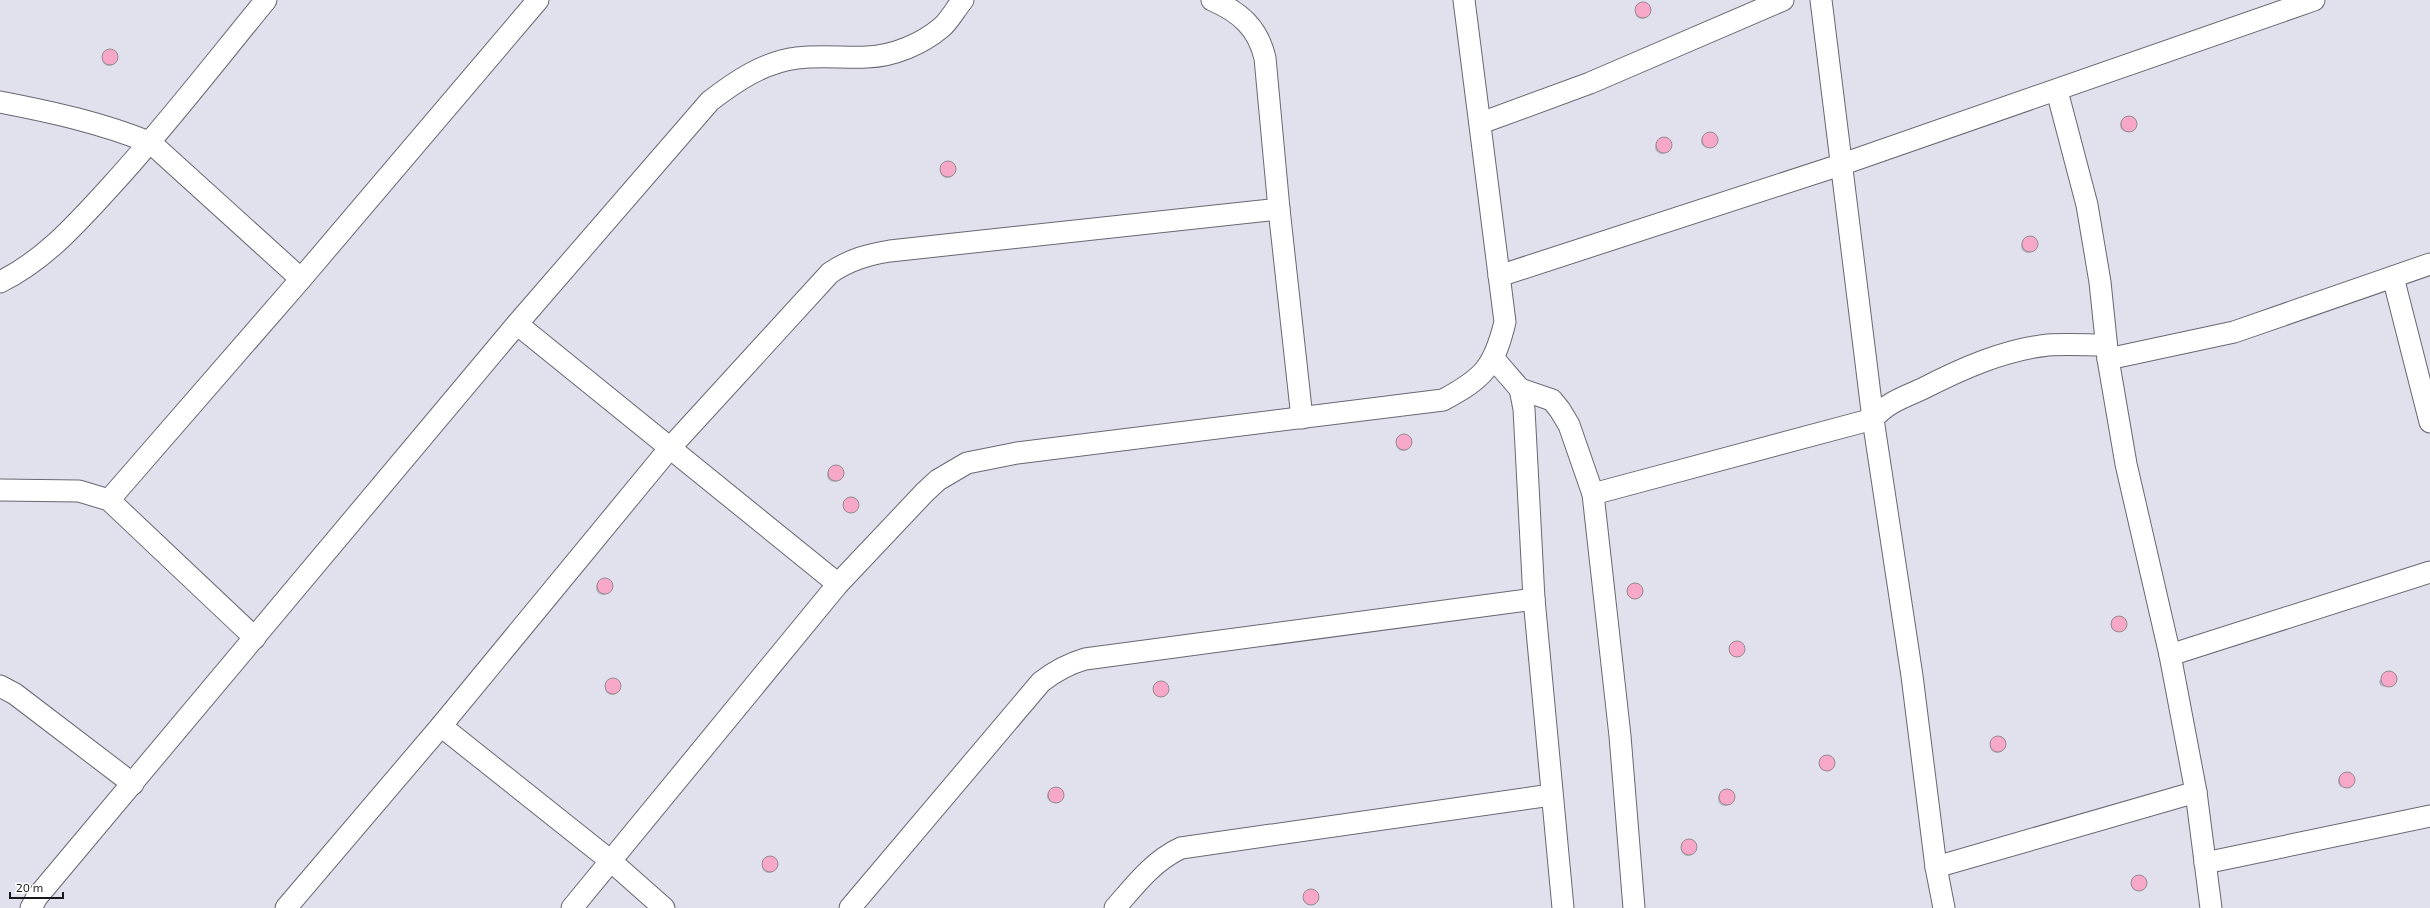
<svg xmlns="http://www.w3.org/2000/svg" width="2430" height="908" font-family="'Exo 2',sans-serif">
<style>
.shadow{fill:#0003}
.building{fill:#f7a8c8;stroke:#978a8f}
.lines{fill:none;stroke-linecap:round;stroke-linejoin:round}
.minor-casing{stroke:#686772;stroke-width:23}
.minor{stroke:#fff;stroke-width:21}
</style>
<rect width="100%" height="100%" fill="#e1e0ed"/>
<g class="shadow">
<circle cx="1642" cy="12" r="7"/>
<circle cx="109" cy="59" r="7"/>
<circle cx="2127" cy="125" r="7"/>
<circle cx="1708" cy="141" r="7"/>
<circle cx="1662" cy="147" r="7"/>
<circle cx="947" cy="171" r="7"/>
<circle cx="2028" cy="246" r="7"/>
<circle cx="1403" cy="444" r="7"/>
<circle cx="834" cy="475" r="7"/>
<circle cx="850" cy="506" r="7"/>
<circle cx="603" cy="588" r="7"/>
<circle cx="1634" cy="592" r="7"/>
<circle cx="2118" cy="625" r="7"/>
<circle cx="1736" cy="650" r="7"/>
<polygon points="2390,672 2394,674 2395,680 2393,684 2384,687 2380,685 2379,681 2383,676"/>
<circle cx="612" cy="688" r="7"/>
<circle cx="1160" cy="690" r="7"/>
<circle cx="1997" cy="746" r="7"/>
<circle cx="1826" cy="764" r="7"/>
<circle cx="2345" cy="781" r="7"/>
<circle cx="1054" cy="796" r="7"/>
<circle cx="1725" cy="799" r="7"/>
<circle cx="1688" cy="849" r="7"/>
<circle cx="769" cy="866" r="7"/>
<circle cx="2138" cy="884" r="7"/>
<circle cx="1310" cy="898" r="7"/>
</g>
<g class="building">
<circle cx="1643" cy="10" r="8"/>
<circle cx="110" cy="57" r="8"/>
<circle cx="2129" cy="124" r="8"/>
<circle cx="1710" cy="140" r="8"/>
<circle cx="1664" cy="145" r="8"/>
<circle cx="948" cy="169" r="8"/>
<circle cx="2030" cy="244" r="8"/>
<circle cx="1404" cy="442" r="8"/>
<circle cx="836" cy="473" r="8"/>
<circle cx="851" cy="505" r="8"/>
<circle cx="605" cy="586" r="8"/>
<circle cx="1635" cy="591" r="8"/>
<circle cx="2119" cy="624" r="8"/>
<circle cx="1737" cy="649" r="8"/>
<circle cx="2389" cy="679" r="8"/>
<circle cx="613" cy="686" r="8"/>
<circle cx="1161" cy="689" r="8"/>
<circle cx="1998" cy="744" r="8"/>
<circle cx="1827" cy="763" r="8"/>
<circle cx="2347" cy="780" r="8"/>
<circle cx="1056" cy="795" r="8"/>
<circle cx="1727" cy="797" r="8"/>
<circle cx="1689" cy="847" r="8"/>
<circle cx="770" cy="864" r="8"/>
<circle cx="2139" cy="883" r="8"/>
<circle cx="1311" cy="897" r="8"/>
</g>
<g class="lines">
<defs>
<g id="minor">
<path d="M 1212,0 C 1240,12 1258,28 1265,58 L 1279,209 L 1302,418"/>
<polyline points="1821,0 1873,419 1912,676 1936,867 1944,908"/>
<polyline points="2057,91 2087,205 2100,282 2108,359 2126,464 2170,655 2196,792 2211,908"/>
<path d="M 0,102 C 52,112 102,123 151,143 L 301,279"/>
<polyline points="1481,123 1590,83 1783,0"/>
<polyline points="1499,276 1840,165 2314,0"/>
<polyline points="2393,277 2430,422"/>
<path d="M 0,282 C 45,260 78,222 111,186 C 166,126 215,62 266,0"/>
<polyline points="517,324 838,584"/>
<polyline points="1494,359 1520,389 1524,409 1534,599 1563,908"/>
<polyline points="2108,359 2234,332 2430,264"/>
<polyline points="1520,389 1552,400 1560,410 1569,425 1593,494 1620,736 1634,908"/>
<polyline points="0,490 79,491 109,500 255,638"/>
<path d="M 1593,494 L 1873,419 C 1886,403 1904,397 1922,389 C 1961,369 2003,350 2048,345 C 2067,344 2087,345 2106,345"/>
<polyline points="109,500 301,279 538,0"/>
<polyline points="2170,655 2430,572"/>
<polyline points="0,686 15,694 133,784"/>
<polyline points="441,726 612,862 664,908"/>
<polyline points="2205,863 2430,816"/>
<polyline points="1936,867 2196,792"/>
<path d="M 31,908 L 37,897 L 517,324 L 710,101 C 736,81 764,62 797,58 C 820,55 844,58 867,57 C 894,56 922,44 942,27 C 950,20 956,8 963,0"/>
<path d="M 286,908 L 441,726 L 669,449 L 830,273 C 849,260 866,255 890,251 L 1279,209"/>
<path d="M 572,908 L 838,584 L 925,492 L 938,480 L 967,463 L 1017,453 L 1443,400 C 1484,378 1494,367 1505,322 L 1464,0"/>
<path d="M 850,908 L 1041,682 C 1055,671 1068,664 1085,659 L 1534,599"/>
<path d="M 1115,908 C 1135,885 1153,861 1181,848 L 1551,795"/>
</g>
</defs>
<use href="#minor" class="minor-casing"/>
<use href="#minor" class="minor"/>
</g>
<path d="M10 892v6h53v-6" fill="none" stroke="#17171b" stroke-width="2"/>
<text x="16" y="892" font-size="12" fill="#17171b" stroke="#ffffff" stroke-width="3" paint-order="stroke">20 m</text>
</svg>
